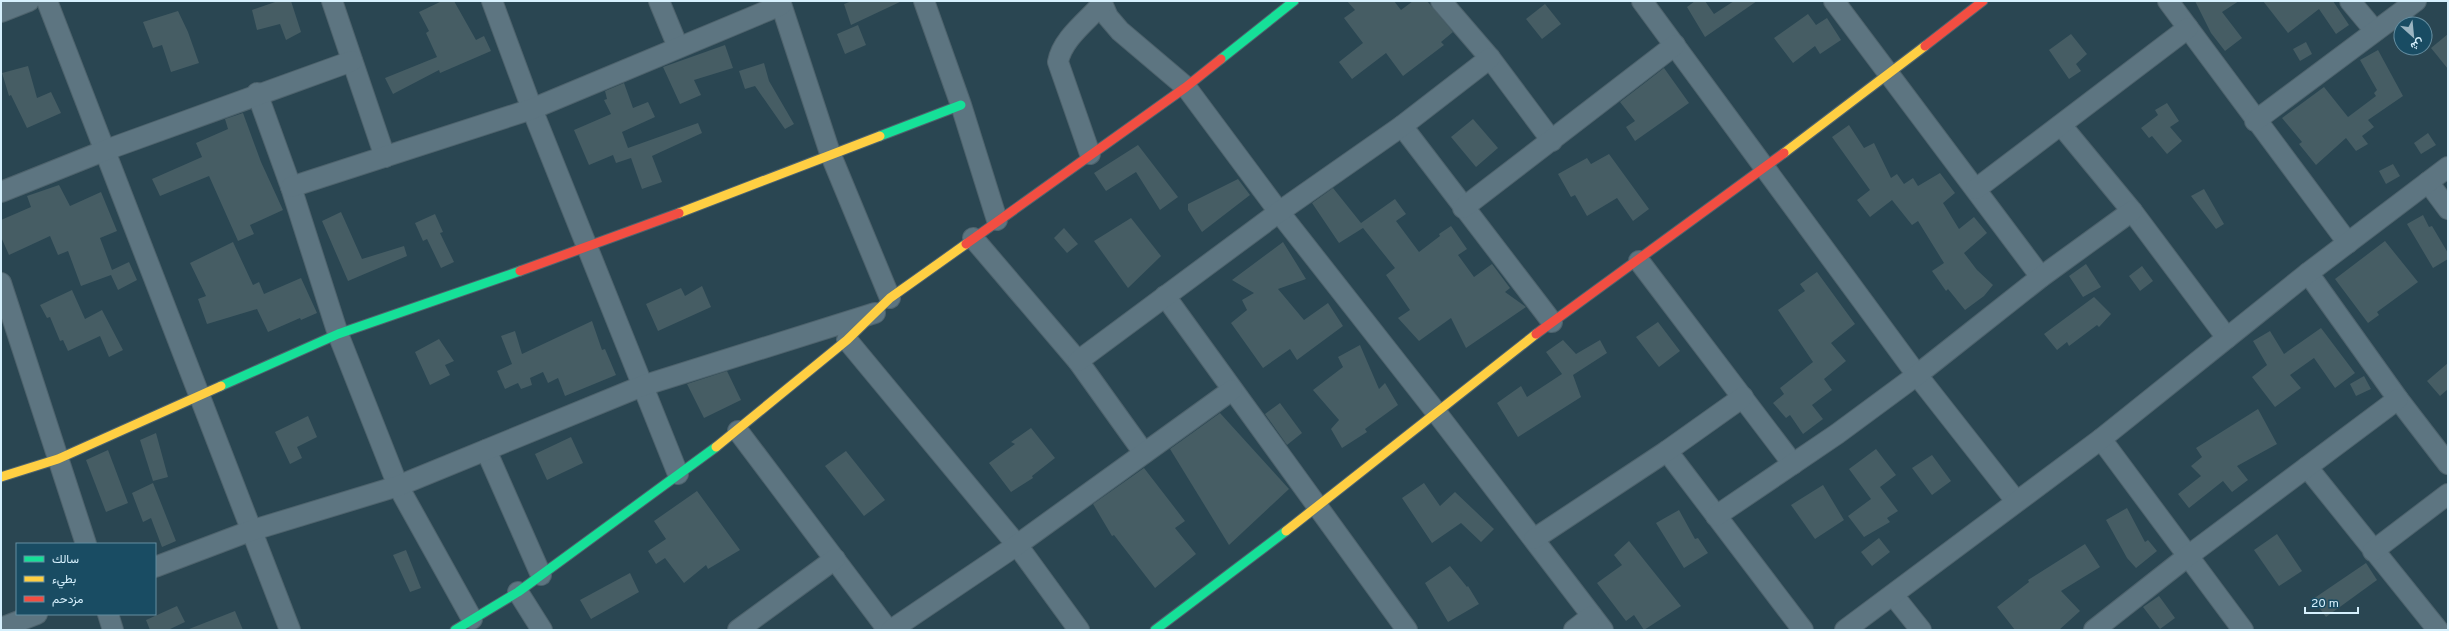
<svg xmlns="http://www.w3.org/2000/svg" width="2449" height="631" font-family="Overpass,Vazirmatn,sans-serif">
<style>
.building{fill:#465d64}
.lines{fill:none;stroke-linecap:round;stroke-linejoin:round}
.street-casing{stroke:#4e636d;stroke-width:22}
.fast-casing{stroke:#4e636d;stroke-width:11}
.slow-casing{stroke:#4e636d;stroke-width:11}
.jam-casing{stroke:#4e636d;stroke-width:11}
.street{stroke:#5d7581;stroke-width:20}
.fast{stroke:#16e098;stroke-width:9}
.slow{stroke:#ffcf43;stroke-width:9}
.jam{stroke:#f24e42;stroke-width:9}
</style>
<rect width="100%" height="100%" fill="#2a4652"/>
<g class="building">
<polygon points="278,1 291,1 301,32 286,40 280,24 257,30 252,10"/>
<polygon points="442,1 454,1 476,40 484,36 491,51 440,73 439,70 393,94 385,78 437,57 426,33 429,31 419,12"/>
<polygon points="852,1 902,1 851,25 844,4"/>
<polygon points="1347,1 1394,1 1401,10 1413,1 1427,1 1453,32 1441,42 1444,45 1403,76 1386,53 1352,79 1339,62 1363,43 1344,18 1355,10"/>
<polygon points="1695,1 1705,1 1714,14 1734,1 1757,1 1705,37 1687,7"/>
<polygon points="2195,1 2239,1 2222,12 2242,38 2225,51 2211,33"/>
<polygon points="2263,1 2333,1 2349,25 2336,34 2319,9 2288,33"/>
<polygon points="1545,4 1561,24 1542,39 1526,19"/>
<polygon points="178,11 188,32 199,63 171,72 162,45 153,48 143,22"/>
<polygon points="1808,14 1816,25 1827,18 1841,40 1820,54 1815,46 1793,63 1774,38"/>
<polygon points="858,25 866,45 845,54 837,34"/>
<polygon points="2071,34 2087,54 2076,64 2081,71 2069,79 2049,50"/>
<polygon points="2448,34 2448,69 2431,48"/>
<polygon points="2306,42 2312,54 2300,61 2293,49"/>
<polygon points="725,45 733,68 694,80 701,95 680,104 663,67"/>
<polygon points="2378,50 2403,96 2368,120 2374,127 2362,136 2368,144 2356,151 2346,138 2316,165 2299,144 2302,142 2282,118 2324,87 2348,117 2376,96 2374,93 2377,90 2360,60"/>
<polygon points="764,63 769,81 794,124 785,129 755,86 745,89 739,71"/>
<polygon points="28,66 37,98 51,92 61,113 27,128 11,95 9,96 2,73"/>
<polygon points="1664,68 1689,103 1635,141 1626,127 1635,121 1620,102"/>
<polygon points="624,83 633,108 648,102 655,117 622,132 628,148 698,123 702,133 652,156 662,182 642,189 631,158 616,163 613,155 589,165 574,130 611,114 604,100 607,99 605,91"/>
<polygon points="2167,103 2179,121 2170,127 2182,141 2167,154 2152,136 2149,138 2141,128 2158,115 2155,110"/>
<polygon points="243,113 261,162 283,210 250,225 254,234 238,241 209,176 160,196 152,179 202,157 196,143 228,129 225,119"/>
<polygon points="1473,119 1498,148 1476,167 1451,137"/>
<polygon points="1849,125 1864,148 1874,143 1891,178 1897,174 1904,184 1913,178 1918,186 1940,173 1955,193 1943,203 1959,229 1974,217 1987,233 1964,253 1977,270 1993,285 1984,296 1965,310 1948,289 1946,291 1932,271 1944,263 1918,221 1912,225 1892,200 1870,217 1857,200 1870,190 1832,137"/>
<polygon points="2428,133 2436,145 2421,154 2414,143"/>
<polygon points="1138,145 1178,197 1160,210 1136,172 1106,191 1094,173"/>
<polygon points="1609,154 1649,209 1633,221 1617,198 1587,216 1575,195 1571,197 1558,174 1587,158 1591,164"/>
<polygon points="2393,164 2400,176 2386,184 2379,171"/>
<polygon points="1238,179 1250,195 1202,232 1188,210 1188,204"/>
<polygon points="59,185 70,206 101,192 117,231 100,238 112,270 129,262 137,280 118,290 111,275 81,286 68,251 58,255 50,236 9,255 1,237 1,220 31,207 27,196"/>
<polygon points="1333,188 1361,223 1395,199 1406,214 1396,221 1419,252 1440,236 1439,234 1451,226 1467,249 1458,255 1474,277 1492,264 1510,288 1505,292 1526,307 1466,348 1451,318 1419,341 1398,318 1410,310 1386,275 1395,268 1363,228 1339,243 1312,203"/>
<polygon points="2204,189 2224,224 2216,229 2191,196"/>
<polygon points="341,212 362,259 404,246 407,256 348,281 322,221"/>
<polygon points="435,214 443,232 440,233 454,262 441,268 427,239 423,241 415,223"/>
<polygon points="2423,215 2429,227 2432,226 2448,253 2448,259 2433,268 2407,224"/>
<polygon points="1131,218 1161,256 1128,288 1094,241"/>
<polygon points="1064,228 1078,244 1067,253 1054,238"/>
<polygon points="2385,241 2418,282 2377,312 2379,315 2368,323 2335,279"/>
<polygon points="233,242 253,285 259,282 264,294 301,278 317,313 301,320 300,318 268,332 257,309 207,324 198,299 206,296 190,263"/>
<polygon points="1283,242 1306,279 1278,289 1304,320 1328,303 1343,326 1297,360 1290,349 1263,368 1231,323 1247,310 1242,300 1254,293 1232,280"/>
<polygon points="2086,264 2101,287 2083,297 2069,276"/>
<polygon points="2142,266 2153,281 2140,291 2129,276"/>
<polygon points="1817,272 1855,324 1831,343 1846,361 1824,379 1832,390 1812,405 1823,419 1803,434 1790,415 1786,418 1773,403 1784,394 1780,388 1813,362 1778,310 1805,291 1800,284"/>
<polygon points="702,286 711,307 658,331 646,304 681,288 685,296"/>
<polygon points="72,290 85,319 102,310 123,350 109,357 100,336 68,351 63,340 60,341 50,317 47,318 40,305"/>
<polygon points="2094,297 2111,314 2099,327 2097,325 2069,346 2067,342 2057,350 2044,334"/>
<polygon points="592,321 602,350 605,349 616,375 565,396 558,378 548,383 543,372 530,378 532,385 521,389 518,383 505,389 497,371 512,364 501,336 515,331 522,354"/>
<polygon points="1658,322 1680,351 1659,367 1636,337"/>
<polygon points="2321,328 2355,373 2335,388 2314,358 2290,375 2301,388 2275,407 2252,377 2267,365 2253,341 2270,331 2284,354"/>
<polygon points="439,339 454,361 445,365 450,375 430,385 415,352"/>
<polygon points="1563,340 1576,354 1600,340 1607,353 1573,375 1581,397 1518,437 1497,403 1521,386 1527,397 1562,374 1546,352"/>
<polygon points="1360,345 1379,389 1385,383 1398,405 1365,429 1367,432 1342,448 1331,429 1339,420 1313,390 1343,367 1338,357"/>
<polygon points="2448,363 2448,389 2440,396 2427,381"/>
<polygon points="727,371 741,400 704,418 687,384"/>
<polygon points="2364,376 2371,389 2356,396 2350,384"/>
<polygon points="1280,403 1302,433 1287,445 1265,414"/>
<polygon points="2258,409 2277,444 2237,466 2248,480 2232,492 2223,481 2189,508 2178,494 2201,476 2191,466 2202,457 2196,448"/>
<polygon points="1220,413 1289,489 1229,545 1170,449"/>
<polygon points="308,416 317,437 297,447 302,458 290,464 275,432"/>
<polygon points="1031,428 1055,458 1032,476 1033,478 1011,492 989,463 1015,444 1011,442"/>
<polygon points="156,433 168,477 153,481 140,440"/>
<polygon points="571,437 583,463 547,480 535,454"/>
<polygon points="1876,449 1896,475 1880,487 1898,511 1887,518 1890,522 1864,537 1848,516 1871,499 1849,469"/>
<polygon points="108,450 128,503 106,512 86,460"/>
<polygon points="846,451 885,500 864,516 825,466"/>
<polygon points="1932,455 1951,481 1932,495 1912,468"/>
<polygon points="1144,468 1185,521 1175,528 1196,554 1155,588 1114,535 1112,536 1093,504"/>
<polygon points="153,483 176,541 162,547 151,518 143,522 132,493"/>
<polygon points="1424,483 1440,506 1455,492 1494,529 1481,542 1461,523 1432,543 1402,498"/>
<polygon points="1823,485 1844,520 1815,539 1791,505"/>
<polygon points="697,491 740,550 708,569 706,565 684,583 665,558 656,564 648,551 666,539 654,521"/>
<polygon points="2127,508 2145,542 2148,540 2157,551 2136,568 2127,558 2106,520"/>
<polygon points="1679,510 1695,539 1698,538 1708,553 1684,568 1656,523"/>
<polygon points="2277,534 2302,571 2279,586 2254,550"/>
<polygon points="1879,538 1890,552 1872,566 1861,552"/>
<polygon points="1629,541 1681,606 1644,630 1634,615 1626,621 1597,583 1622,565 1614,555"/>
<polygon points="2085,544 2100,567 2061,591 2080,611 2059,630 2015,630 1997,607 2029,582 2028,580"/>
<polygon points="406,550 421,588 410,592 393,555"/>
<polygon points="2366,563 2377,580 2326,617 2313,599"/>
<polygon points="1450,566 1467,587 1468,586 1479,604 1448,622 1425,583"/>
<polygon points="630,573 639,592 591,619 580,600"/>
<polygon points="2159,596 2175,618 2160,629 2143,607"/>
<polygon points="177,606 185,622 168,630 150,630 146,620"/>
<polygon points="235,611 243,630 190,630 189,629"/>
</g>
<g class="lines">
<defs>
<g id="street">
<polyline points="47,1 290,630"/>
<polyline points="332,1 385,157"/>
<polyline points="492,1 532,109 678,474"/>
<polyline points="659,1 678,47"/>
<polyline points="780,1 830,153 890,298"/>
<polyline points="924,1 961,105 997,220"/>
<polyline points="1101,1 1108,17 1120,31 1186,87 1279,212 1436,412 1603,630"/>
<polyline points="1441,1 1490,58 1552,141"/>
<polyline points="1642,1 1917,375 2016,501"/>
<polyline points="1834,1 2041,277"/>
<polyline points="2168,1 2348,243"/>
<polyline points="2350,1 2375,31"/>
<polyline points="1,12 29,1"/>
<polyline points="257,93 291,187 338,334 398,486 472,619"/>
<polyline points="2255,121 2416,1"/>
<polyline points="2061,125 2132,211 2227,338"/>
<polyline points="1402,126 1552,322"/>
<path d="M 1090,154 L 1058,62 C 1062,39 1087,21 1102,4"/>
<polyline points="2428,182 2448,209"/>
<polyline points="291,187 532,109 781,5"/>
<polyline points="1976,189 2188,28"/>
<polyline points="1,192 106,150 352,61"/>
<polyline points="1463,208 1675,45"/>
<polyline points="973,238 1078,361 1144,453"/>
<polyline points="1639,261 1793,464"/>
<polyline points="2308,273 2398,399 2448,464"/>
<polyline points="1,283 86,544"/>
<polyline points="1165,296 1407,630"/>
<polyline points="847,340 1017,545 1079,630"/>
<polyline points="1078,361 1279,212 1402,126 1490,58"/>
<polyline points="738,431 888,630"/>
<polyline points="2101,439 2243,630"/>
<polyline points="486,450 541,575"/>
<polyline points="1667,451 1803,630"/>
<polyline points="2307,467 2438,630"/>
<polyline points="1716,516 1837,434 1917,375 2041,277 2132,211"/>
<polyline points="1534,539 1667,451 1743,397"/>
<polyline points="2373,551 2448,494"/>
<polyline points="155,567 250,531 398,486 642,386 875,313"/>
<polyline points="518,592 542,630"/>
<polyline points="1893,595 1921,630"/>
<polyline points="108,614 113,630"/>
<polyline points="1,628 37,614"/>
<polyline points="738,630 835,559"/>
<polyline points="891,630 1017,545 1232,390"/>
<polyline points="1574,630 1592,616"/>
<polyline points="1845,630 2101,439 2308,273 2448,167"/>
<polyline points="2094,630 2188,556 2398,399"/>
</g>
<g id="fast">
<polyline points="1221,59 1294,1"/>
<polyline points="880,136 961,105"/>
<polyline points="221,386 338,334 520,271"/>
<polyline points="455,630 518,592 716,447"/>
<polyline points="1155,630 1286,531"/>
</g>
<g id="slow">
<polyline points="1784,153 1925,46"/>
<polyline points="679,213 880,136"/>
<polyline points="716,447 847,340 890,298 966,244"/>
<polyline points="1,477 58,459 221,386"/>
<polyline points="1286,531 1536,334"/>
</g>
<g id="jam">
<polyline points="1925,46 1983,1"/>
<polyline points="966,244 1186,87 1221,59"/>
<polyline points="520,271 679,213"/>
<polyline points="1536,334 1784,153"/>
</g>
</defs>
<use href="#street" class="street-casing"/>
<use href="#fast" class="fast-casing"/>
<use href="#slow" class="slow-casing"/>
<use href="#jam" class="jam-casing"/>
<use href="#street" class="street"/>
<use href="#fast" class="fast"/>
<use href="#slow" class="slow"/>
<use href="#jam" class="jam"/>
</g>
<rect width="2449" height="631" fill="none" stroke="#d6f0fd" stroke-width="4"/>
<rect x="16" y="543" width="140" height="72" fill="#194c63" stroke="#658ea1"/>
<rect x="24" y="556" width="20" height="6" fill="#16e098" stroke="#658ea1"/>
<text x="52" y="563" font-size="12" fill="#d6f0fd">سالك</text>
<rect x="24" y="576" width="20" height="6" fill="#ffcf43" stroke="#658ea1"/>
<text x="52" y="583" font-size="12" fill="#d6f0fd">بطيء</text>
<rect x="24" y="596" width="20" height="6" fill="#f24e42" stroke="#658ea1"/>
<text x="52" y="603" font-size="12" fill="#d6f0fd">مزدحم</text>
<g transform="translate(2413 36) rotate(153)"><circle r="19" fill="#194c63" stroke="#658ea1"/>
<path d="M0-3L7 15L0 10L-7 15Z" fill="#9ab4c1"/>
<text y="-6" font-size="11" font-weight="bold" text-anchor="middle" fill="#d6f0fd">ش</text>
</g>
<path d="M2305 607v6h53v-6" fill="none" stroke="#d6f0fd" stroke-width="2"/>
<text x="2311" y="607" font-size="12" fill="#d6f0fd" stroke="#194c63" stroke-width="3" paint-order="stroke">20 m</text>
</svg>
